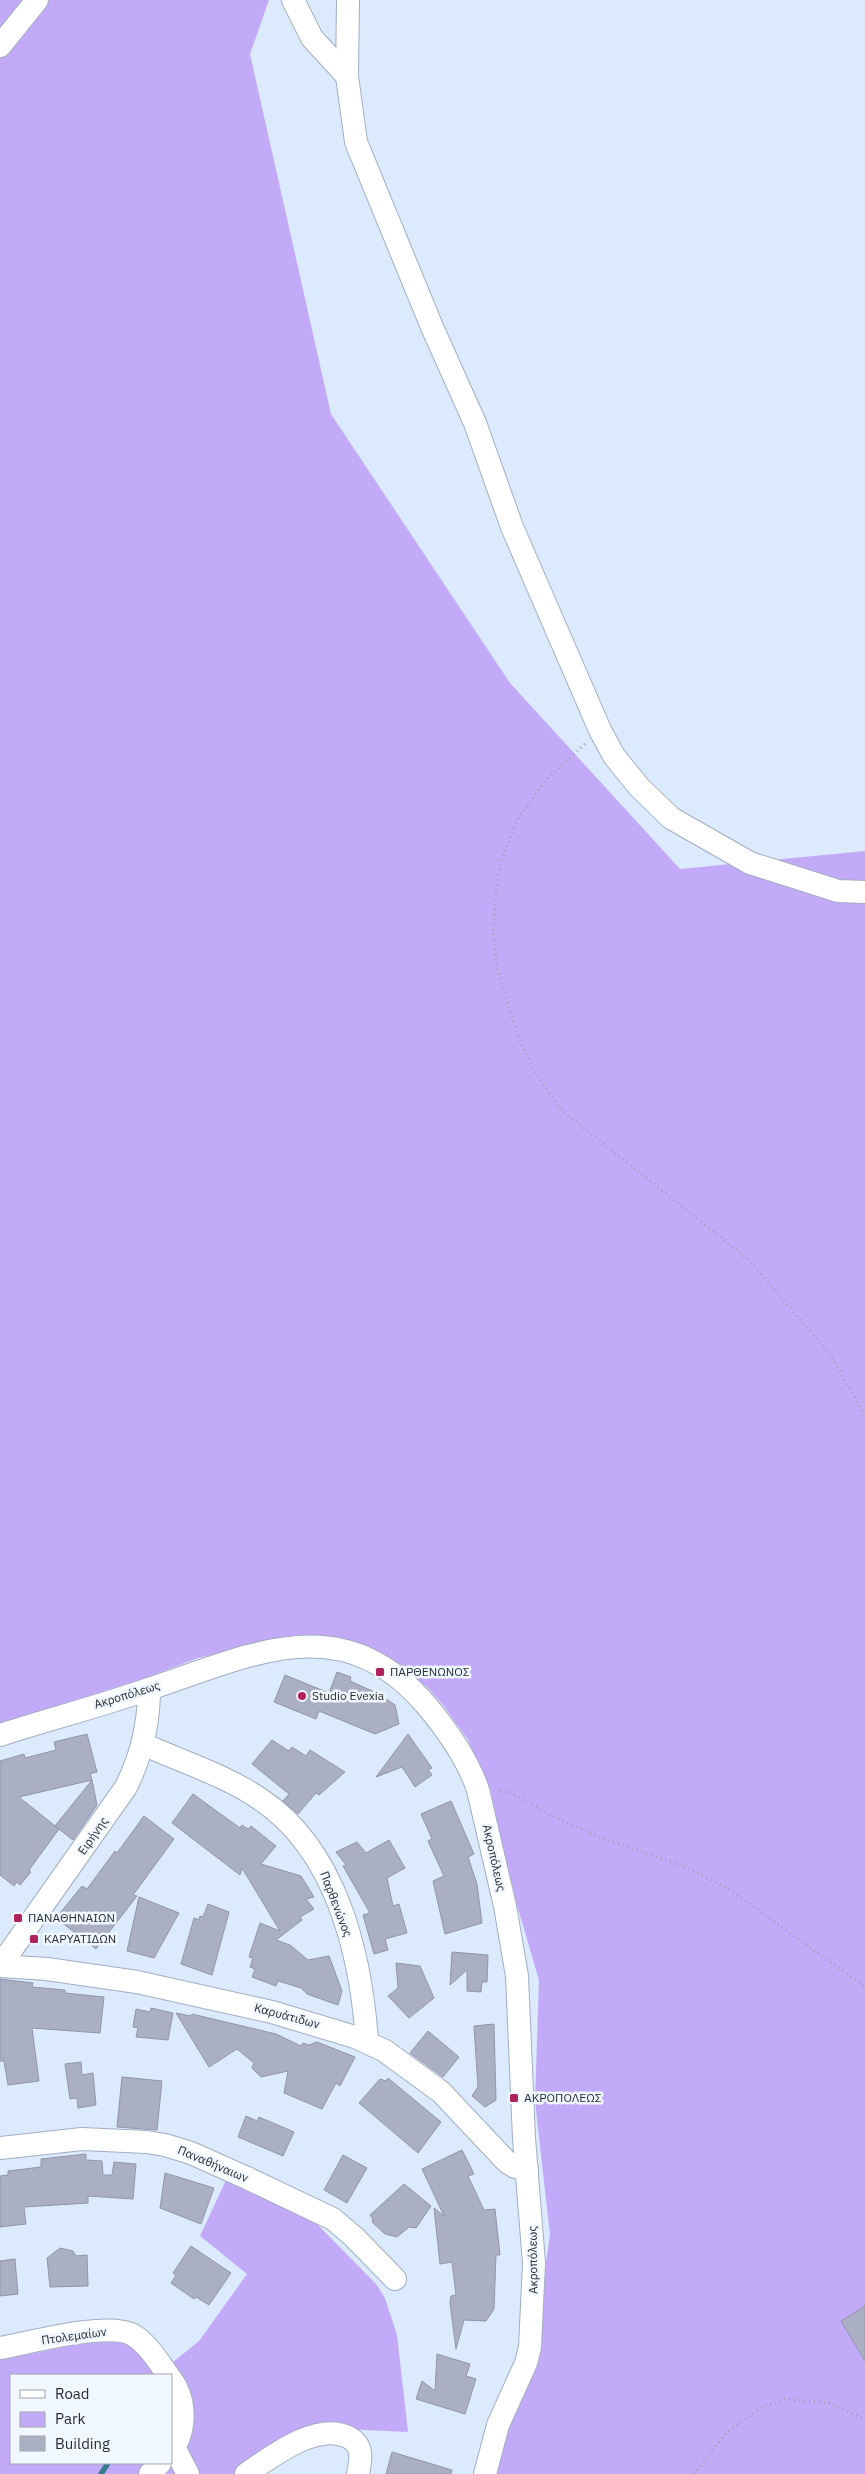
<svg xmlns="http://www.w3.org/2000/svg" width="865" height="2474" font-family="'IBM Plex Sans',sans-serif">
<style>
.green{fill:#c3aaf9;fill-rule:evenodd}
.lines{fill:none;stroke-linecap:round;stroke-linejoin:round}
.stream{stroke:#357d8d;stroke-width:5.5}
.building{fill:#abafc4;stroke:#9195a9}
.street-casing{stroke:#a1aec0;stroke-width:24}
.path{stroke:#99a4b3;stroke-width:3;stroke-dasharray:1 4;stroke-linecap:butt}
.street{stroke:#fff;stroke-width:22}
.poi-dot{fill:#af225c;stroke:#f1f7fe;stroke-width:2}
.labels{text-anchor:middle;stroke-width:5;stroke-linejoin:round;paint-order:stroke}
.poi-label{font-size:12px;fill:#282d34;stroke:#f1f7fe;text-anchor:start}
.street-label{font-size:12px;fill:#282d34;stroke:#f1f7fe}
</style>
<rect width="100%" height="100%" fill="#dceafd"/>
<g class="green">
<polygon points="0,0 269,0 250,54 331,414 510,683 680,869 865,851 865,2474 496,2474 504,2439 536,2363 542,2335 545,2269 550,2235 535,2101 539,1980 509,1878 491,1792 468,1740 443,1705 427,1687 393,1660 380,1654 369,1648 269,1641 198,1658 145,1678 0,1724"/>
<path d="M 226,2180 L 314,2221 L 376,2284 L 385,2298 L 397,2335 L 408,2432 L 321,2428 L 235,2474 L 0,2474 L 0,2360 L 105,2339 L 130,2343 L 157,2375 L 199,2341 L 247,2274 L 200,2236 ZM 11,2375 L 171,2375 L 171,2463 L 11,2463 Z"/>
</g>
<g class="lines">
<polyline class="stream" points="101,2474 108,2463"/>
</g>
<g class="building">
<polygon points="337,1672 351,1677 350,1681 379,1694 395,1705 399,1724 375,1734 319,1711 316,1719 274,1702 285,1675 329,1693"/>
<polygon points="87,1734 97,1772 90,1774 92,1780 19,1797 59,1829 29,1870 31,1872 20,1885 17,1882 14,1886 0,1875 0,1761 24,1754 25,1758 56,1750 54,1742"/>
<polygon points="408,1734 432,1768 428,1770 432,1775 415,1787 402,1767 376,1777"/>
<polygon points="272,1740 289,1751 292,1747 306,1756 310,1750 345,1772 319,1795 316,1793 298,1814 283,1801 289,1794 252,1764"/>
<polygon points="92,1780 97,1805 73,1840 55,1826"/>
<polygon points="193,1794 240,1828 242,1825 248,1829 251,1826 276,1846 261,1864 301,1876 314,1897 306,1899 314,1909 300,1917 302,1920 276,1940 290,1945 308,1960 329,1956 342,1991 338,2005 307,1994 301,1988 278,1981 276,1986 252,1977 255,1969 250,1967 253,1958 249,1957 260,1923 280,1931 242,1868 240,1875 172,1823"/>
<polygon points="451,1801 474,1854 468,1857 477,1884 482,1923 445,1934 433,1881 444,1876 428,1841 432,1839 421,1814"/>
<polygon points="144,1816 174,1839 133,1895 137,1896 96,1949 56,1918 82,1886 87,1889 115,1851 117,1853"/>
<polygon points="389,1840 405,1868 387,1878 393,1906 399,1904 407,1933 385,1939 388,1950 374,1954 363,1915 370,1913 343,1866 346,1865 336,1852 357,1842 366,1853"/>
<polygon points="139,1897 179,1913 154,1958 127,1951"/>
<polygon points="208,1904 229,1912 212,1975 181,1964 194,1918 199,1920 200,1916 203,1917"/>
<polygon points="452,1952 488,1955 487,1982 482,1982 481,1992 467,1991 467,1970 450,1985"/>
<polygon points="396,1963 420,1966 434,1998 409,2018 388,1996 398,1988"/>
<polygon points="0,1979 33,1983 32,1987 65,1990 65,1993 104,1997 100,2033 32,2028 39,2081 8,2085 4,2061 0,2061"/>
<polygon points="151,2008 173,2013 168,2040 136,2037 138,2028 133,2027 136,2009 150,2012"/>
<polygon points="176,2013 191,2016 192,2014 276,2034 301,2046 303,2043 309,2045 317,2042 355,2057 340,2086 336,2083 322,2109 284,2093 288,2071 261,2077 252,2068 254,2063 237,2049 209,2067"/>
<polygon points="494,2024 496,2100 485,2107 472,2096 478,2087 474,2026"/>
<polygon points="428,2031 459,2057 443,2077 410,2053"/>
<polygon points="81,2062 82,2075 93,2073 96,2105 78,2108 77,2098 70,2099 65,2064"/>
<polygon points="122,2077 162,2081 157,2130 117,2127"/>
<polygon points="388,2078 441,2122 418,2153 359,2103 380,2079 386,2081"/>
<polygon points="246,2116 257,2121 259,2117 294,2132 283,2156 238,2137"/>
<polygon points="462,2150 474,2174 468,2176 484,2210 495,2209 500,2255 496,2255 494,2309 486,2321 464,2320 456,2349 450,2303 451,2296 456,2295 452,2262 440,2264 434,2208 444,2216 422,2169"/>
<polygon points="86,2154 86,2160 102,2161 103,2175 112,2175 114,2162 136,2164 133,2199 88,2196 88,2203 24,2207 26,2224 0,2227 0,2176 8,2175 8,2171 41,2167 41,2159"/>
<polygon points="343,2155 367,2168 347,2203 324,2190"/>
<polygon points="165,2173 214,2188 201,2224 160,2208"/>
<polygon points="404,2184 431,2206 416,2228 409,2227 397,2237 385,2234 372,2222 373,2219 370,2215"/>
<polygon points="191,2246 231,2273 209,2305 196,2297 194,2299 171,2283 176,2275 173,2273"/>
<polygon points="60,2248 73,2251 76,2256 87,2255 88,2286 50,2287 47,2258"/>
<polygon points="15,2259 18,2294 0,2296 0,2261"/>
<polygon points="865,2306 865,2361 841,2321"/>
<polygon points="437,2354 470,2364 466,2376 476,2379 465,2414 416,2399 422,2381 435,2391"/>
<polygon points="392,2452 452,2470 451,2474 386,2474"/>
</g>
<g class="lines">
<defs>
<g id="street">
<polyline points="293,0 312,38 347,76"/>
<polyline points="348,0 347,76 356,142 432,327 475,423 512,527 600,730 614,756 639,787 671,818 750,863 838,891 865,892"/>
<polyline points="0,46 37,0"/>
<path d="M 0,1735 C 50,1719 100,1706 149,1689 C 252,1655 342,1606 427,1706 C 447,1730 468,1760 478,1790 L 505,1906 L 517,1976 L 524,2138 L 534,2263 L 530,2347 L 526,2363 L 498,2425 L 485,2474"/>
<path d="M 143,1744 C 182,1762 225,1775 260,1799 C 337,1850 361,1955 367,2041"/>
<polyline points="0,1966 47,1969 137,1982 272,2012 355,2037 385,2051 441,2092 507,2162 515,2167 527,2168"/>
<path d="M 0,1966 L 126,1787 C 142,1755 149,1725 149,1689"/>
<polyline points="0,2148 82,2139 147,2142 165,2145 191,2153 247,2178 333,2219 354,2237 395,2279"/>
<path d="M 0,2348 C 30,2343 107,2321 133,2335 C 148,2344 158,2361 168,2375"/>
<path d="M 171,2379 C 186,2399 187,2431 171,2451"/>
<polyline points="174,2447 188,2474"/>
<polyline points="150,2474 160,2463"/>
<path d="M 246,2474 C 271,2457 316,2422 348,2437 C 364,2445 361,2459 358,2474"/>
</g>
</defs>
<use href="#street" class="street-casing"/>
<g class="path">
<polyline points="585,744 546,780 517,820 501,861 496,894 493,932 497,967 517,1034 534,1070 560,1109 749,1260 832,1357 865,1416"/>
<polyline points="500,1790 511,1793 551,1815 596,1836 688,1868 730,1890 865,1987"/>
<polyline points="694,2474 726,2433 760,2408 784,2399 829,2403 865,2419"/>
</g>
<use href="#street" class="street"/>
</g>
<g class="poi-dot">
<rect x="375" y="1667" width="10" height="10" rx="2.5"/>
<circle cx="302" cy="1696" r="5"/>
<rect x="13" y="1913" width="10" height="10" rx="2.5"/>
<rect x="29" y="1934" width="10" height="10" rx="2.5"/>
<rect x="509" y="2093" width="10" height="10" rx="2.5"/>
</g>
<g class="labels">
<g class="poi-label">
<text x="390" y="1676">ΠΑΡΘΕΝΩΝΟΣ</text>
<text x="312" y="1700">Studio Evexia</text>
<text x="28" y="1922">ΠΑΝΑΘΗΝΑΙΩΝ</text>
<text x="44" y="1943">ΚΑΡΥΑΤΙΔΩΝ</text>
<text x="524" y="2102">ΑΚΡΟΠΟΛΕΩΣ</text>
</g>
<g class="street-label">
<text transform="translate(127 1695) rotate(-17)" y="4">Ακροπόλεως</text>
<text transform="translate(93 1836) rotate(-55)" y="4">Ειρήνης</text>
<text transform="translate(494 1858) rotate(77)" y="4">Ακροπόλεως</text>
<text transform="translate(336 1904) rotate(69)" y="4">Παρθενώνος</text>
<text transform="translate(287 2016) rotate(15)" y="4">Καρυάτιδων</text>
<text transform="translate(213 2164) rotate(23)" y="4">Παναθήναιων</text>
<text transform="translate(533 2260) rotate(-91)" y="4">Ακροπόλεως</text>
<text transform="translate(74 2336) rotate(-8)" y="4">Πτολεμαίων</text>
</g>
</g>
<rect x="10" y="2374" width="162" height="90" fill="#f1f7fe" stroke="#a1a6ad"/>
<rect x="20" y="2390" width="25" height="8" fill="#ffffff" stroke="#a1a6ad"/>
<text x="55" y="2399" font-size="15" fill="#282d34">Road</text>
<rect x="20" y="2412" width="25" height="15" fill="#c3aaf9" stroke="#a1a6ad"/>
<text x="55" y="2424" font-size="15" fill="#282d34">Park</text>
<rect x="20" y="2436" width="25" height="15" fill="#abafc4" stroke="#a1a6ad"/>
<text x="55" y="2449" font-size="15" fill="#282d34">Building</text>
</svg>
